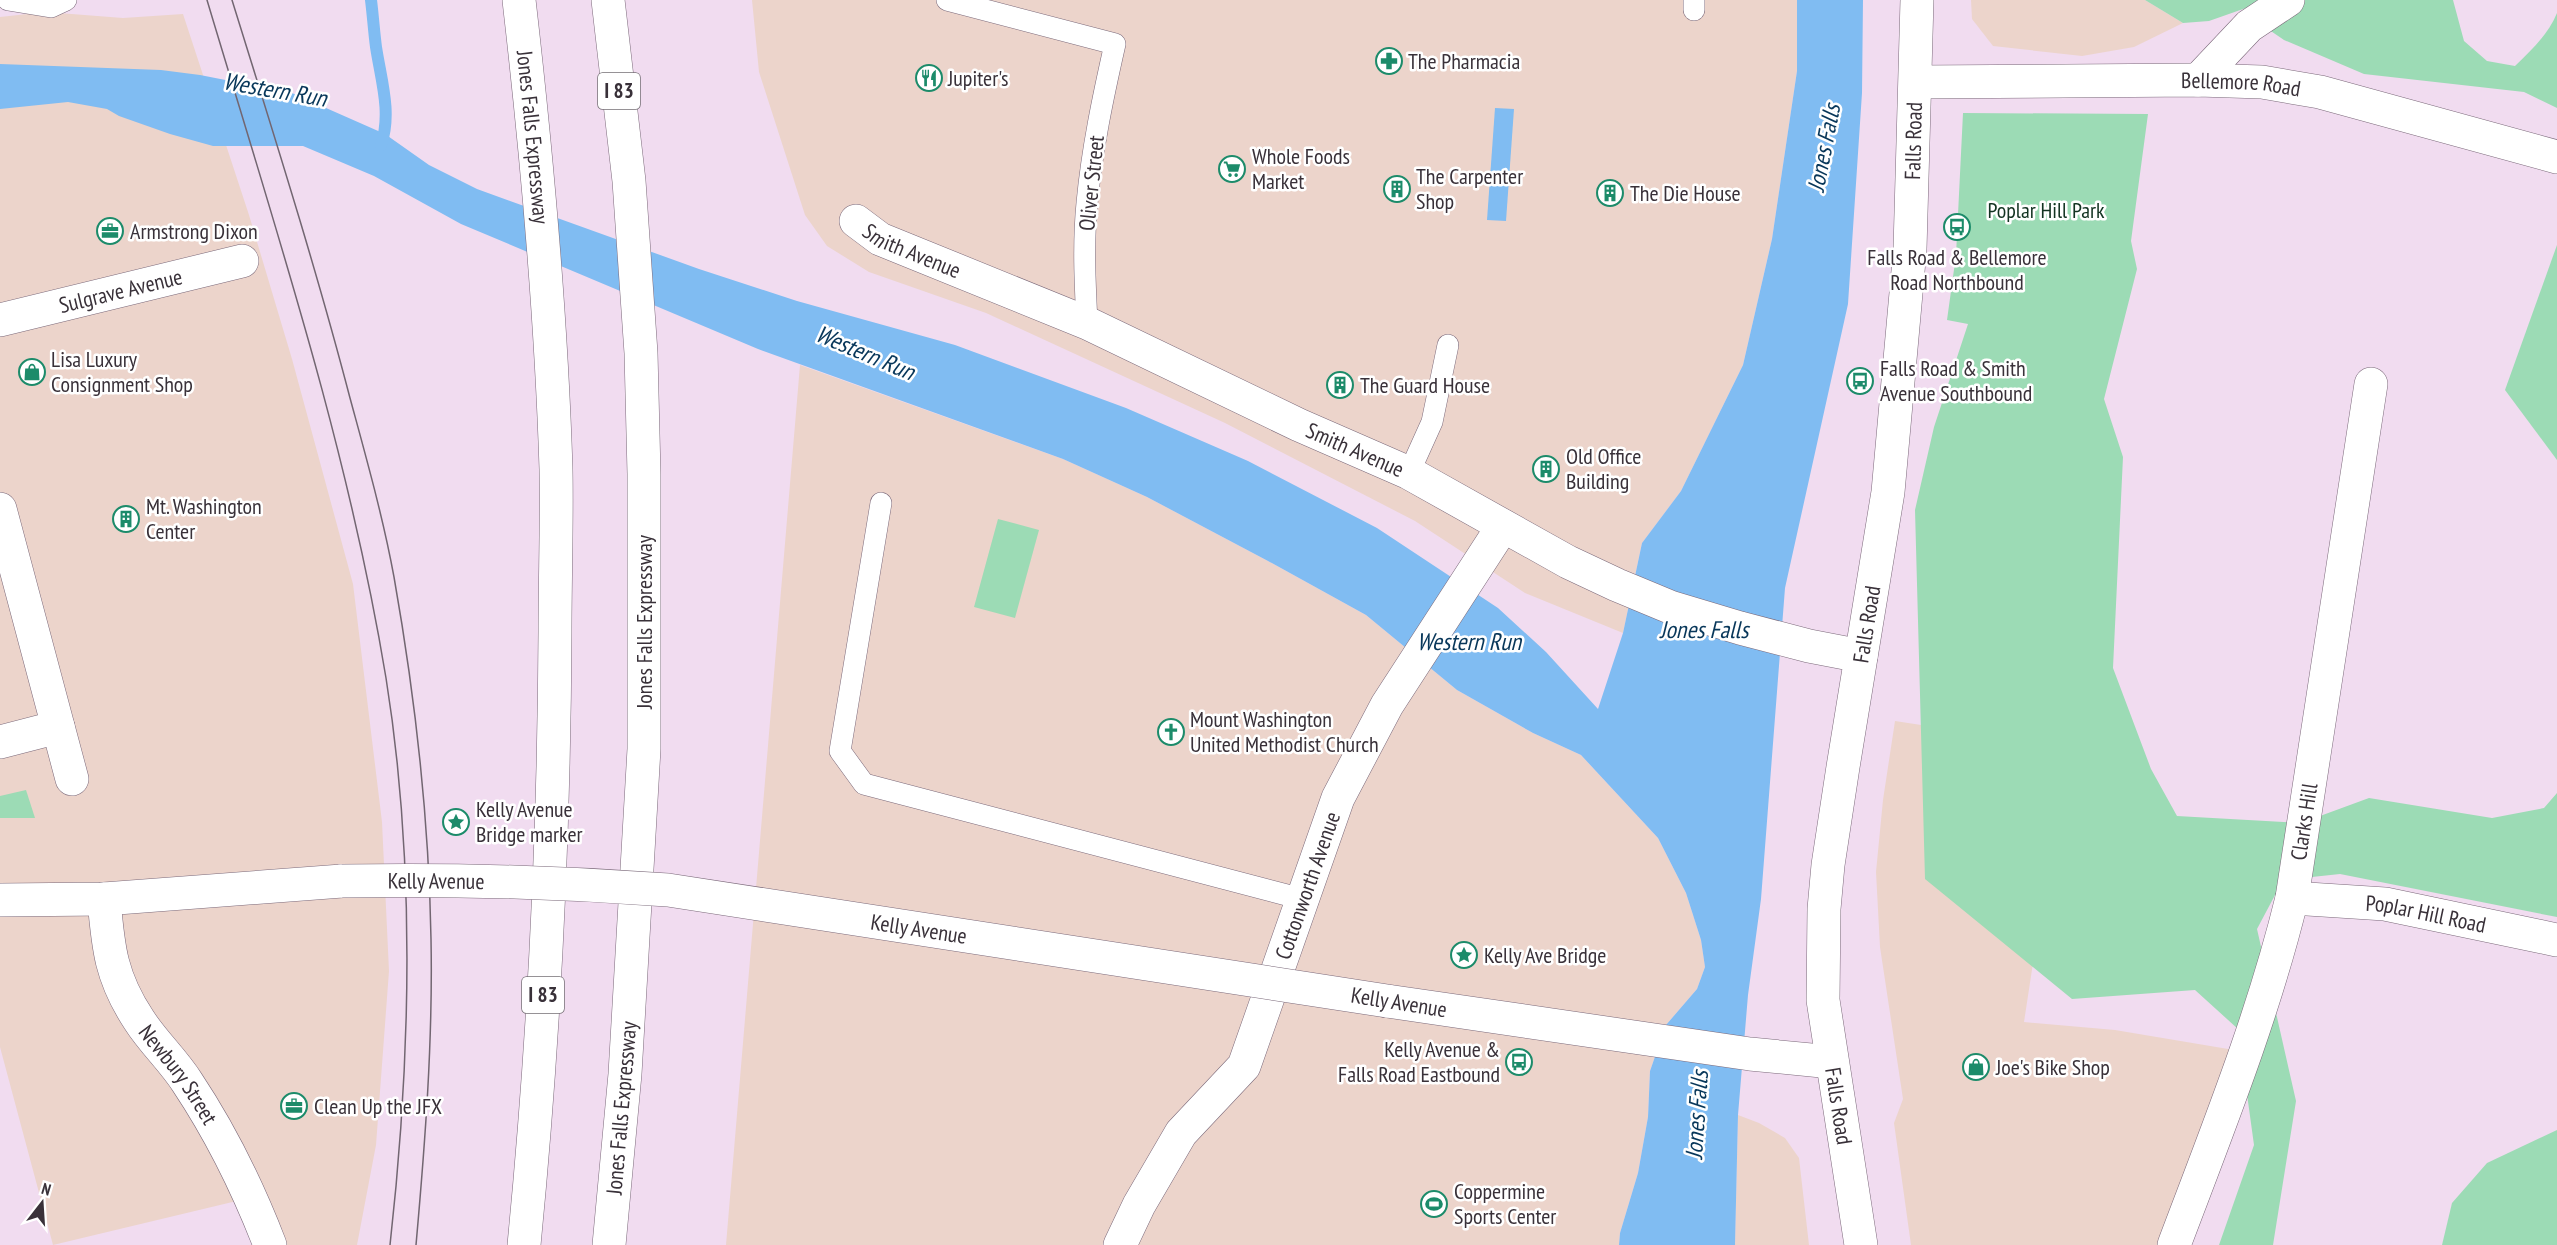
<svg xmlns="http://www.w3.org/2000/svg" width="2557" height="1245" font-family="'PT Sans Narrow',sans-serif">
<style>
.commercial{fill:#ecd4cb}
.green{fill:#9cdbb5}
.water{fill:#80bcf2}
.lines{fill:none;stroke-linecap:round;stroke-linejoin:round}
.stream{stroke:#80bcf2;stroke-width:12}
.lane-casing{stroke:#7b697a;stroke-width:22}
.street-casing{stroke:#7b697a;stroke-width:34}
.secondary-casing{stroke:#7b697a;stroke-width:34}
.highway-casing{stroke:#7b697a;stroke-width:34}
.lane{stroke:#fff;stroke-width:21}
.street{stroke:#fff;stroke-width:33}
.secondary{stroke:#fff;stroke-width:33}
.highway{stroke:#fff;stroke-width:33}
.tram{stroke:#726671;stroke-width:1.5}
.secondary-bridge-casing{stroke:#7b697a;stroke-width:34;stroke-linecap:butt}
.secondary-bridge{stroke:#fff;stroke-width:33}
.labels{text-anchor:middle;stroke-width:5;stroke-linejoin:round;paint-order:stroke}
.shield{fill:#fff;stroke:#746f74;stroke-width:1.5}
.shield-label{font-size:21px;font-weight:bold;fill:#393139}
.poi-label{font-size:22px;fill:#393139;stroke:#fff;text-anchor:start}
.street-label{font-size:22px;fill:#393139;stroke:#fff}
.park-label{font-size:22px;fill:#123321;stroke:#fff}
.water-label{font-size:24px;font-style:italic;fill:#08375a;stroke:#fff}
</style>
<rect width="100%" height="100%" fill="#f1dcf0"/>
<g class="commercial">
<polygon points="752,0 1797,0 1797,71 1772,239 1743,365 1681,491 1642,543 1623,633 1525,593 1415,521 1225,423 986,313 869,272 827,246 805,215 759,72"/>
<polygon points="1971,0 2145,0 2183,23 2134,47 2082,56 1993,46 1972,19"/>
<polygon points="46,12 123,18 183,14 249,215 292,359 353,584 382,822 389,971 376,1145 357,1245 262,1245 245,1199 53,1245 0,1047 0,17"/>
<polygon points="800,365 1063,459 1147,497 1268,561 1366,615 1457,690 1533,733 1581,755 1658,838 1686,893 1701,940 1705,967 1697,989 1666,1025 1650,1071 1648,1117 1638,1173 1620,1233 1619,1245 726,1245"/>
<polygon points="1895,721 2066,747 2024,1022 2115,1030 2246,1052 2172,1245 1911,1245 1894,1123 1903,1099 1880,947 1876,872 1883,800"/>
<polygon points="1738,1115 1759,1123 1785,1138 1799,1158 1809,1245 1735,1245"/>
</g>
<g class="green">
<path d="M 2145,0 L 2453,0 L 2464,41 L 2487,61 L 2515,66 C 2531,50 2548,35 2557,13 L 2557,108 L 2524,92 L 2364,74 L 2284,40 L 2262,25 L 2263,2 L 2209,21 L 2183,23 Z"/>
<polygon points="1963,113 2148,114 2131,241 2137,269 2104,399 2123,457 2113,668 2151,769 2177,816 2301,823 2369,798 2492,818 2544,808 2557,793 2557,917 2340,874 2283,880 2257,929 2296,1101 2273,1245 2219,1245 2254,1145 2238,1029 2195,990 2072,999 1925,879 1915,510 1934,427 1968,324 1947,320 1956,255"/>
<polygon points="2557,245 2557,460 2505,390"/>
<polygon points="998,519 1039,530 1015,618 974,607"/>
<polygon points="26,790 35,818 0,818 0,796"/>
<polygon points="2557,1130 2557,1245 2442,1245 2452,1203 2487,1163"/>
</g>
<g class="water">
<polygon points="1797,0 1863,0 1862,93 1848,304 1785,588 1761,899 1748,995 1738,1115 1735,1245 1619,1245 1620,1233 1638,1173 1648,1117 1650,1071 1666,1025 1697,989 1705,967 1701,940 1686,893 1658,838 1581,755 1533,733 1457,690 1366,615 1268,561 1147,497 1063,459 758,349 461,224 374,176 303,146 213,146 170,134 119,116 107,109 68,102 0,109 0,64 161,70 200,75 292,93 385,134 429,165 477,189 699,269 797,301 955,345 1126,408 1248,461 1377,528 1498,608 1546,652 1598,709 1623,633 1642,543 1681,491 1743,365 1772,239 1797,71"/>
<polygon points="1495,108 1514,109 1506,221 1487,220"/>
</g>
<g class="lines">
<path class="stream" d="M 371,0 C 373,16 374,32 376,47 C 381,80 392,113 381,145"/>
<defs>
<g id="lane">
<polyline points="8,0 51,7 66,0"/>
<path d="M 947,0 L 1115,44 C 1103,97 1092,149 1087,203 C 1083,243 1085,283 1087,323"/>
<polyline points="1694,0 1694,10"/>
<polyline points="1409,473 1432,422 1448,345"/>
<polyline points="881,503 840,751 864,784 1302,899"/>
</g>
<g id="street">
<polyline points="2198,80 2249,26 2288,0"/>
<path id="s1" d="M 1917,82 L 2198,80 L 2262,82 L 2320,92 L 2557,157"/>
<path id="s2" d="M 856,221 L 880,239 L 1087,323 L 1299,425 L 1409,473 L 1568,562 L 1617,585 L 1670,607 L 1740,628 L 1809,646 L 1861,656"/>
<path id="s3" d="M 0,320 L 242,261"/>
<polyline points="0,509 72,779"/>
<polyline points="0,742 58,727"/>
<path id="s4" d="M 2292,898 L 2385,904 L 2557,940"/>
<path id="s5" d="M 104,899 C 108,948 111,978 139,1020 C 153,1042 173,1060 187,1082 C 221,1133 248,1188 270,1245"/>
<path id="s6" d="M 1120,1245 L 1139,1205 L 1181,1133 L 1244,1066 L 1338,798 L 1387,705 L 1503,526"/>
<path id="s7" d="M 2174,1245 C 2217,1131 2263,1017 2292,898 L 2371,384"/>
</g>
<g id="secondary">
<polyline points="0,900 104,899 342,881"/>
<polyline points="1387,1001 1750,1054 1832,1062"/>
<path id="s8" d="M 1861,1245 L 1823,1000 L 1824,909 L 1828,865 L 1843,767 L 1888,492 L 1910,249 L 1917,0"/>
</g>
<g id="highway">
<path id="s9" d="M 519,0 C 537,156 551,312 556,469 C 557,523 555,577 555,632 C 554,836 544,1041 524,1245"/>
<polyline points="608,0 629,181 641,353 644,474 644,749 625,1074 609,1245"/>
</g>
</defs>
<use href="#lane" class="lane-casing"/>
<use href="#street" class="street-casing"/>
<use href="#secondary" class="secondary-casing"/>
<use href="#highway" class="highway-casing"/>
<use href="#lane" class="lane"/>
<use href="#street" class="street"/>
<use href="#secondary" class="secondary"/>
<use href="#highway" class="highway"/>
<g class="tram">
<path d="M 207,0 C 274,224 348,447 386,678 C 416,865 411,1058 390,1245"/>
<path d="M 232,0 C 273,132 315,264 350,398 C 366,457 383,517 394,577 C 415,696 429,818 431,939 C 433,1041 425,1144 416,1245"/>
</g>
<defs>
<g id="secondary-bridge">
<path id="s10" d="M 342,881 C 451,879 559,882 668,890 L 1387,1001"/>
</g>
</defs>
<use href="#secondary-bridge" class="secondary-bridge-casing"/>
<use href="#secondary-bridge" class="secondary-bridge"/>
</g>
<defs>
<symbol id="pharmacy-ring" viewBox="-11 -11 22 22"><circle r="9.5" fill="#fff" stroke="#1c8b6a" stroke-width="1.5"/><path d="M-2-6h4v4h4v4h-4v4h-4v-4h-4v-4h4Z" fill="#1c8b6a"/></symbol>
<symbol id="restaurant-ring" viewBox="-11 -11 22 22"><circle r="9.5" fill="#fff" stroke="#1c8b6a" stroke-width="1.5"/><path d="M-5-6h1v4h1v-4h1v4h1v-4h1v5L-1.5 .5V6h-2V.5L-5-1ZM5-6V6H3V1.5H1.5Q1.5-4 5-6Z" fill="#1c8b6a"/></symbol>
<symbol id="supermarket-ring" viewBox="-11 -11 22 22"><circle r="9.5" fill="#fff" stroke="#1c8b6a" stroke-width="1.5"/><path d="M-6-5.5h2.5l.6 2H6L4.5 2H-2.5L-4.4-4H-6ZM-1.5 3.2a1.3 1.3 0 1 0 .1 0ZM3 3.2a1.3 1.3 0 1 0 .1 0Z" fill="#1c8b6a"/></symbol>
<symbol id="building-ring" viewBox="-11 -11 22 22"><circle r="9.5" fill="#fff" stroke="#1c8b6a" stroke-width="1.5"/><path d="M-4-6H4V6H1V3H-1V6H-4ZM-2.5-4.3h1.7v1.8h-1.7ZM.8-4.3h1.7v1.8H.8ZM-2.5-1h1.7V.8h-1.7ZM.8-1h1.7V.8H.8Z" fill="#1c8b6a"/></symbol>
<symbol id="bus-ring" viewBox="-11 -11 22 22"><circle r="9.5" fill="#fff" stroke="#1c8b6a" stroke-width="1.5"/><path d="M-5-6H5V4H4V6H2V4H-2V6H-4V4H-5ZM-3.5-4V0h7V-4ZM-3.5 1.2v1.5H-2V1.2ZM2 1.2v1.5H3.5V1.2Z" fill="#1c8b6a"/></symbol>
<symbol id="office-ring" viewBox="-11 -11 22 22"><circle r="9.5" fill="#fff" stroke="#1c8b6a" stroke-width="1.5"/><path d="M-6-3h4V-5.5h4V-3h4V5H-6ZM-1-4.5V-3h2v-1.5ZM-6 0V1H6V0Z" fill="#1c8b6a"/></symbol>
<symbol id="shop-ring" viewBox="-11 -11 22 22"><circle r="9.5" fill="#fff" stroke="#1c8b6a" stroke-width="1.5"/><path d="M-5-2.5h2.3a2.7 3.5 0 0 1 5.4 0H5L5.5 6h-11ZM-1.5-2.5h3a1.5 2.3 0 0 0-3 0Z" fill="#1c8b6a"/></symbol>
<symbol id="church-ring" viewBox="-11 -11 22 22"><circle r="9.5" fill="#fff" stroke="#1c8b6a" stroke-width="1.5"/><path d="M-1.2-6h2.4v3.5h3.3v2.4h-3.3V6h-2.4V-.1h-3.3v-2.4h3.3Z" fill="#1c8b6a"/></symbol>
<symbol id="sight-ring" viewBox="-11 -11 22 22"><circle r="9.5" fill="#fff" stroke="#1c8b6a" stroke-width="1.5"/><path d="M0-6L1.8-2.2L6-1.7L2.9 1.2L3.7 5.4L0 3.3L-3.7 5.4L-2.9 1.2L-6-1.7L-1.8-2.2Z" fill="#1c8b6a"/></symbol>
<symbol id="stadium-ring" viewBox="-11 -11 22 22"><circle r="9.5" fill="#fff" stroke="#1c8b6a" stroke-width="1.5"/><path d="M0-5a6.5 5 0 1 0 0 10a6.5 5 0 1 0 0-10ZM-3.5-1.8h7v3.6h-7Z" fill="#1c8b6a"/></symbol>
</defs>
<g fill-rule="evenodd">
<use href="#pharmacy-ring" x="1374" y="46" width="30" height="30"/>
<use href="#restaurant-ring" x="914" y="63" width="30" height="30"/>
<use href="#supermarket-ring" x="1217" y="154" width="30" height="30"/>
<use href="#building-ring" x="1382" y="174" width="30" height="30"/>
<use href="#building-ring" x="1595" y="178" width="30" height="30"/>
<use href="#bus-ring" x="1942" y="212" width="30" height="30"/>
<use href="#office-ring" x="95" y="216" width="30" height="30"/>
<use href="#shop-ring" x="17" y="357" width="30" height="30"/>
<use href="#bus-ring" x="1845" y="366" width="30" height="30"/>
<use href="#building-ring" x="1325" y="370" width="30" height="30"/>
<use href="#building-ring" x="1531" y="454" width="30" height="30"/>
<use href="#building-ring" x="111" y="504" width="30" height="30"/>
<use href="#church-ring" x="1156" y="717" width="30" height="30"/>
<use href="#sight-ring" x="441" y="807" width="30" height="30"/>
<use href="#sight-ring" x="1449" y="940" width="30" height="30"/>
<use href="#bus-ring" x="1504" y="1047" width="30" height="30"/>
<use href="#shop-ring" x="1961" y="1052" width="30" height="30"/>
<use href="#office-ring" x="279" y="1091" width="30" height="30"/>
<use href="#stadium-ring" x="1419" y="1189" width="30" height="30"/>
</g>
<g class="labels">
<g class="shield">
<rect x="598" y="73" width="42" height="36" rx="4.5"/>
<rect x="522" y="977" width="42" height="36" rx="4.5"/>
</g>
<g class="shield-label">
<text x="619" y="98">I 83</text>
<text x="543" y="1002">I 83</text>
</g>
<g class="poi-label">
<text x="1408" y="69">The Pharmacia</text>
<text x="948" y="86">Jupiter's</text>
<text x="1252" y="164">Whole Foods<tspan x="1252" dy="25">Market</tspan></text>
<text x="1416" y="184">The Carpenter<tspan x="1416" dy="25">Shop</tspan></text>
<text x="1630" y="201">The Die House</text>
<text x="130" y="239">Armstrong Dixon</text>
<text x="1957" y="265" text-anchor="middle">Falls Road &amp; Bellemore<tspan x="1957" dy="25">Road Northbound</tspan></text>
<text x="51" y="367">Lisa Luxury<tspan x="51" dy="25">Consignment Shop</tspan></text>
<text x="1880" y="376">Falls Road &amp; Smith<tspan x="1880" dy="25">Avenue Southbound</tspan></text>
<text x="1360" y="393">The Guard House</text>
<text x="1566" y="464">Old Office<tspan x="1566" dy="25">Building</tspan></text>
<text x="146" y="514">Mt. Washington<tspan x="146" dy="25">Center</tspan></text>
<text x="1190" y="727">Mount Washington<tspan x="1190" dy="25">United Methodist Church</tspan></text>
<text x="476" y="817">Kelly Avenue<tspan x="476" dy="25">Bridge marker</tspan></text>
<text x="1484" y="963">Kelly Ave Bridge</text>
<text x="1500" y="1057" text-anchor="end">Kelly Avenue &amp;<tspan x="1500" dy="25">Falls Road Eastbound</tspan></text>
<text x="1996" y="1075">Joe's Bike Shop</text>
<text x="314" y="1114">Clean Up the JFX</text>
<text x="1454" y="1199">Coppermine<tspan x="1454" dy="25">Sports Center</tspan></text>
</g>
<g class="street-label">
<text dy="8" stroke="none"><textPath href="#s1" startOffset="324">Bellemore Road</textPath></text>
<text dy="8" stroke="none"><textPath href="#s9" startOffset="138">Jones Falls Expressway</textPath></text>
<text dy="8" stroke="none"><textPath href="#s8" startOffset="1113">Falls Road</textPath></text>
<text transform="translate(1091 183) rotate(-84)" y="8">Oliver Street</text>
<text dy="8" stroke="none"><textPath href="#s2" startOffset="64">Smith Avenue</textPath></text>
<text dy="8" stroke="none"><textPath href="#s3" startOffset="124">Sulgrave Avenue</textPath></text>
<text dy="8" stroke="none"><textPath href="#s2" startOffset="550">Smith Avenue</textPath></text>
<text transform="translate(644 622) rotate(-90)" y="8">Jones Falls Expressway</text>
<text dy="8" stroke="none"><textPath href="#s8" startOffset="627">Falls Road</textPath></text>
<text dy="8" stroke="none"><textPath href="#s7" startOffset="444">Clarks Hill</textPath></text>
<text dy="8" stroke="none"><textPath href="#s10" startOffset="94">Kelly Avenue</textPath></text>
<text dy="8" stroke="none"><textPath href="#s6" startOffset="411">Cottonworth Avenue</textPath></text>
<text dy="8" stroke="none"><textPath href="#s4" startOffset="135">Poplar Hill Road</textPath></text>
<text dy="8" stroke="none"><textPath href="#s10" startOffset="580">Kelly Avenue</textPath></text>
<text transform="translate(1399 1002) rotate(9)" y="8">Kelly Avenue</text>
<text dy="8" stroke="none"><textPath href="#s5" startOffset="195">Newbury Street</textPath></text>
<text transform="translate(1839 1106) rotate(81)" y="8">Falls Road</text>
<text transform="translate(621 1108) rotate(-85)" y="8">Jones Falls Expressway</text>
</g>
<g class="park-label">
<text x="2046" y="218">Poplar Hill Park</text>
</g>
<g class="water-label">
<text transform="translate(275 90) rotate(10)" y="8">Western Run</text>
<text transform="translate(1824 148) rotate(-79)" y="8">Jones Falls</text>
<text transform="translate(865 353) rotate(23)" y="8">Western Run</text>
<text x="1704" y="638">Jones Falls</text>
<text x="1469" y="650">Western Run</text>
<text transform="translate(1697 1115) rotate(-86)" y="8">Jones Falls</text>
</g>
</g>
<g transform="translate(42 1203) rotate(17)" stroke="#ffffff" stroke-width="4.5" paint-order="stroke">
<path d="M0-4.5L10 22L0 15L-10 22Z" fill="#393139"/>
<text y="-9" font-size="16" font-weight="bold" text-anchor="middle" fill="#393139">N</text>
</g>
</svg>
